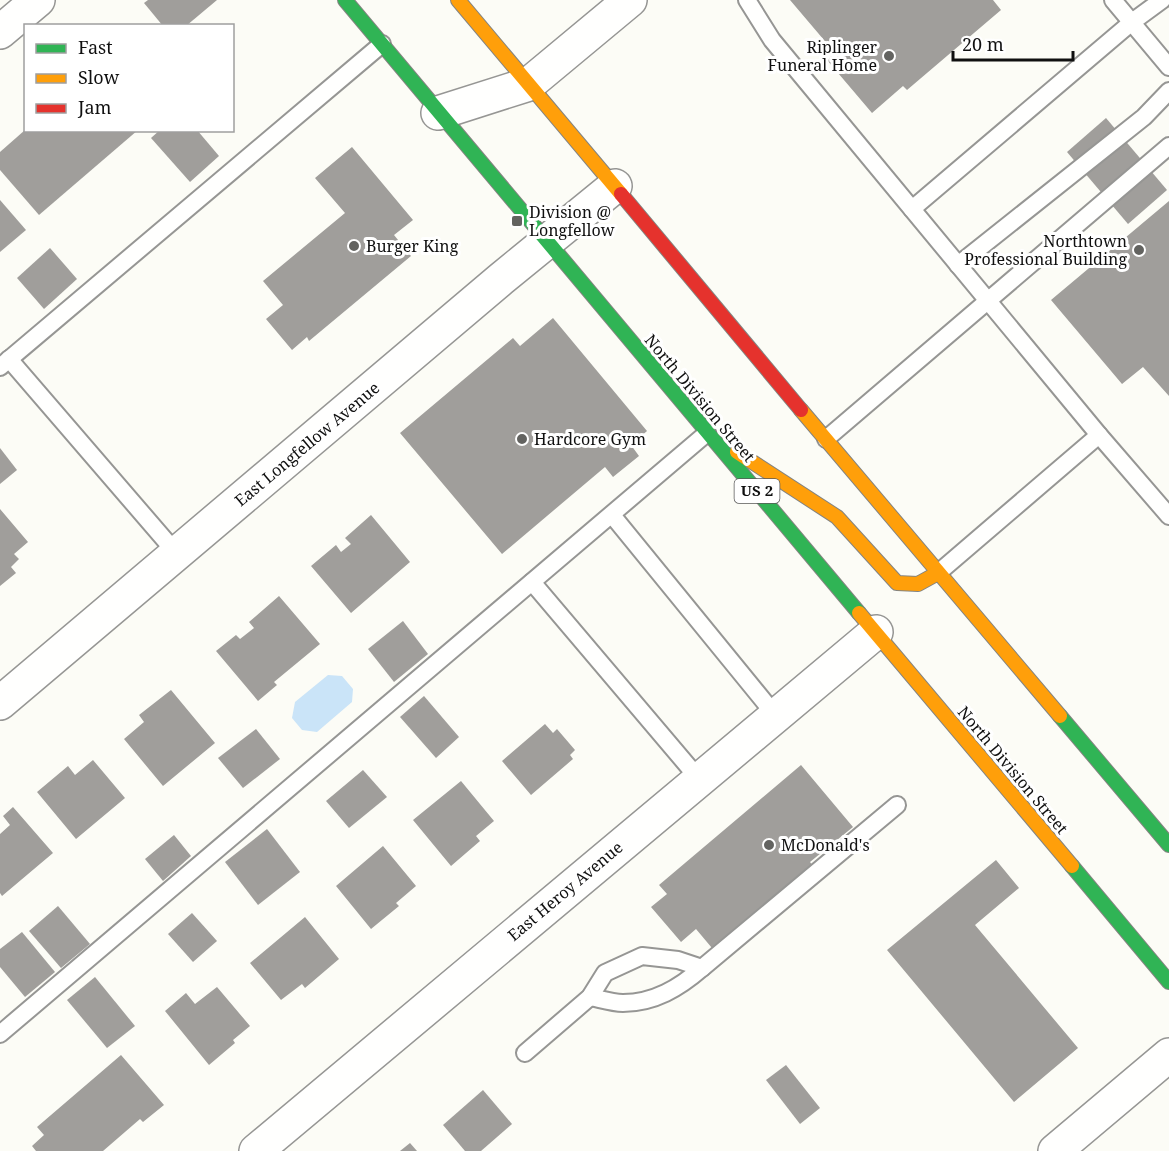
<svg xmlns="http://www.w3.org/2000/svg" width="1169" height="1151" font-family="'Noto Serif',serif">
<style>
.water{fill:#cae4f8}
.building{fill:#a09e9b}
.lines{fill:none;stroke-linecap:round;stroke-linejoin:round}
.lane-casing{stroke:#969694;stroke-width:20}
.street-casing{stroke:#969694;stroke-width:36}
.fast-casing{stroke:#848481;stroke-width:16}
.slow-casing{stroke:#848481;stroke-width:16}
.jam-casing{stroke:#848481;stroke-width:16}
.lane{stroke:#fffffe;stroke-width:16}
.street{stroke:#fffffe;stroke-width:33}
.fast{stroke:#30b455;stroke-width:14}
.slow{stroke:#ff9f0a;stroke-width:14}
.jam{stroke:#e5322d;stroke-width:14}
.poi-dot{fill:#636360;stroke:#fff;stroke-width:2}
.labels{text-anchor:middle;stroke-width:6;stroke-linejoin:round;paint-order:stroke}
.shield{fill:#fff;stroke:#585858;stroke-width:1.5}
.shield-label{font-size:15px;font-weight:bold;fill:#101010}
.poi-label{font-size:16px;fill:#101010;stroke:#fff;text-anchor:start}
.street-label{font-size:16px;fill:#101010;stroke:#fff}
</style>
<rect width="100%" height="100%" fill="#fcfcf6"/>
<polygon class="water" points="328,675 342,676 353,689 352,702 317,732 302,730 292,718 295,702"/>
<g class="building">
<polygon points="148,0 217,0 186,26 163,26 144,3"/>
<polygon points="790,0 993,0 1001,10 907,90 903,86 872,113 827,60 835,53"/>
<polygon points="1106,118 1167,190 1128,224 1067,152"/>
<polygon points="25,130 138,130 39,215 0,170 0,152"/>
<polygon points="160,130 197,130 219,156 190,182 151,138"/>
<polygon points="352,147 413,220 394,235 411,256 309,341 307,337 292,350 266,319 283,305 263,281 345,213 315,178"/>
<polygon points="0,200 26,230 0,252"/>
<polygon points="1169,201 1169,396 1143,367 1122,384 1051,300"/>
<polygon points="50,248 77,279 44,309 17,278"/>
<polygon points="553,318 647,431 631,445 639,456 613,477 605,467 502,554 400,433 513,338 520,346"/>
<polygon points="0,448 17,470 0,484"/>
<polygon points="0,509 28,542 14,554 19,559 11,567 16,573 0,586"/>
<polygon points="371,515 410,562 351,613 311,566 336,545 341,552 351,544 345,538"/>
<polygon points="279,596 320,644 274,682 277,685 258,701 216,651 236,635 240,639 254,628 249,622"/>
<polygon points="403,621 428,654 394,682 368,649"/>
<polygon points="171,690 215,743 163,786 124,739 144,722 139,715"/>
<polygon points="424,696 459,737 436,758 400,717"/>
<polygon points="545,724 553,733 557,729 575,750 570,755 573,759 531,795 502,761"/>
<polygon points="256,729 280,759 243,788 218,758"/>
<polygon points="93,760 125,798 76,839 37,792 68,766 75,775"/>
<polygon points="801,765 853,827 810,862 816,870 717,954 696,929 681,942 651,907 667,894 659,885"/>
<polygon points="363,770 387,797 349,828 326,801"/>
<polygon points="461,781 494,821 476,836 480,841 451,866 413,820"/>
<polygon points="13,807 53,853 2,896 0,893 0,834 10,825 3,816"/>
<polygon points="267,829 300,872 258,905 225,862"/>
<polygon points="174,835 191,856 163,881 145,859"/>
<polygon points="383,846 416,886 396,903 399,906 371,929 336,886"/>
<polygon points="996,860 1019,888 975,925 1078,1048 1014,1102 887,950"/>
<polygon points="58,906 90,944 61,968 29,931"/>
<polygon points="192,913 217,941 193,962 168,934"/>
<polygon points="305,917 339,959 305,988 302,984 281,1000 250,963"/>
<polygon points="22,932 55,972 25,997 0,967 0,949"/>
<polygon points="95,977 135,1026 107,1048 67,1000"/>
<polygon points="217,987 250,1026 233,1040 235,1043 209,1065 165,1011 186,993 195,1004"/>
<polygon points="121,1055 164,1105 143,1122 140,1119 103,1151 36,1151 32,1146 44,1135 37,1127"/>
<polygon points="786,1065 820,1108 800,1124 766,1080"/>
<polygon points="483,1090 512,1124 481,1151 465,1151 443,1125"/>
<polygon points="410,1143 417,1151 400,1151"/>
</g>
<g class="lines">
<defs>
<g id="lane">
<polyline points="747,0 772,40 1099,435 1169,516"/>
<polyline points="1113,0 1169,67"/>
<polyline points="912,209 1132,22 1162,0"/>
<polyline points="958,265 1144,117 1169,91"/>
<polyline points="9,359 177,554"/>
<polyline points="0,367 382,44"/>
<polyline points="826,439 1169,146"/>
<polyline points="612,515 776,716"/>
<polyline points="938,573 1099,435"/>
<polyline points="532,582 699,779"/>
<path d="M 590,997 C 600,999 612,1003 623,1003 C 654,1003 679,988 702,968"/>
<polyline points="0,1034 707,433"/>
<polyline points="525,1053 590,997 605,973 642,956 678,960 702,968 897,805"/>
</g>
<g id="street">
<polyline points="0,32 38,0"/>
<polyline points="438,113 529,84 630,0"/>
<polyline points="0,703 501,279 615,186"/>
<polyline points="256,1151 876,632"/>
<polyline points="1055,1151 1169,1055"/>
</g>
<g id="fast">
<polyline points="345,0 859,613"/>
<polyline points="1060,716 1169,845"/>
<polyline points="1072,866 1169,982"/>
</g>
<g id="slow">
<polyline points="458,0 621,194"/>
<polyline points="801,410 1060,716"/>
<polyline points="737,452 837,517 897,583 918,584 938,573"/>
<polyline points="859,613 1072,866"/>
</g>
<polyline id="jam" points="621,194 801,410"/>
</defs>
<use href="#lane" class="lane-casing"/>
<use href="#street" class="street-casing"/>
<use href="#fast" class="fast-casing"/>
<use href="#slow" class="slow-casing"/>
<use href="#jam" class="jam-casing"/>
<use href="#lane" class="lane"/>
<use href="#street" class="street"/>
<use href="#fast" class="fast"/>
<use href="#slow" class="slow"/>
<use href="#jam" class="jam"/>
</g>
<g class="poi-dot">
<circle cx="889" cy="56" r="6"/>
<rect x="511" y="215" width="12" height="12" rx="3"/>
<circle cx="354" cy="246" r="6"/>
<circle cx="1139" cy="250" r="6"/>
<circle cx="522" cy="439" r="6"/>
<circle cx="769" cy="845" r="6"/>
</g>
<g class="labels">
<rect class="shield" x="734.5" y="479" width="45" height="24" rx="4.5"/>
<g class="shield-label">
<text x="757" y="496">US 2</text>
</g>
<g class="poi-label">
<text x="877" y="53" text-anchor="end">Riplinger<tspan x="877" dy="18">Funeral Home</tspan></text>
<text x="529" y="218">Division @<tspan x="529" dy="18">Longfellow</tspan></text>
<text x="1127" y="247" text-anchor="end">Northtown<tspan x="1127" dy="18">Professional Building</tspan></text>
<text x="366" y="252">Burger King</text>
<text x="534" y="445">Hardcore Gym</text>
<text x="781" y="851">McDonald's</text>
</g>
<g class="street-label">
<text transform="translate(700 398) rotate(50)" y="6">North Division Street</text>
<text transform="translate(307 444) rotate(-40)" y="6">East Longfellow Avenue</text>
<text transform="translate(1013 770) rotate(50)" y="6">North Division Street</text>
<text transform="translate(565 891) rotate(-40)" y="6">East Heroy Avenue</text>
</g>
</g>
<rect x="24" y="24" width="210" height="108" fill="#ffffff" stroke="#9f9f9f" stroke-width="1.5"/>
<rect x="36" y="44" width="30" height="9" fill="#30b455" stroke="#9f9f9f" stroke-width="1.5"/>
<text x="78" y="54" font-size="18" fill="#101010">Fast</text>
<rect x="36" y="74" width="30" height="9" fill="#ff9f0a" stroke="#9f9f9f" stroke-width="1.5"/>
<text x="78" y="84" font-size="18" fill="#101010">Slow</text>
<rect x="36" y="104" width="30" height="9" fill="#e5322d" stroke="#9f9f9f" stroke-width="1.5"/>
<text x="78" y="114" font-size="18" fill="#101010">Jam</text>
<path d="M953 51v9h120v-9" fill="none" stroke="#101010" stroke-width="3"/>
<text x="962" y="51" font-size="18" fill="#101010" stroke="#ffffff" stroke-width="4.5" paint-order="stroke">20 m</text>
</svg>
